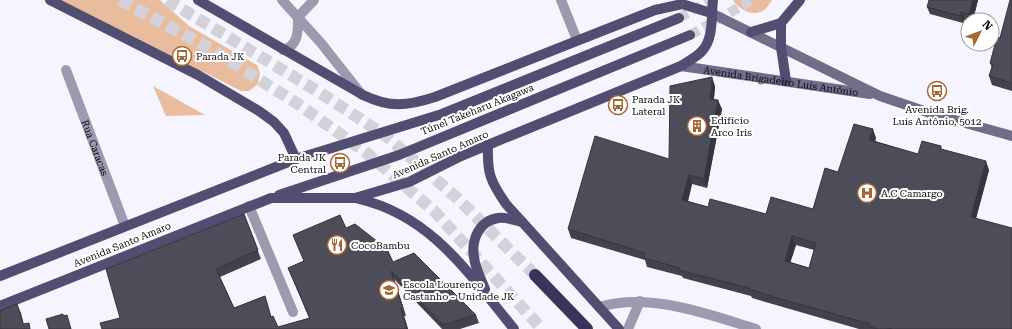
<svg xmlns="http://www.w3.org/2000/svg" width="1012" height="329" font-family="'Roboto Serif',serif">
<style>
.green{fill:#e9bc9d}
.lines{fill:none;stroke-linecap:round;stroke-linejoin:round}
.primary-tunnel{stroke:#d3d2db;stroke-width:10;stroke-dasharray:10 5;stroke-linecap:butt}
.highway-tunnel{stroke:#d3d2db;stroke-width:12;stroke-dasharray:12 6;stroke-linecap:butt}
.street{stroke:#9b9aaf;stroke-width:10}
.secondary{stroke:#706d8b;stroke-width:10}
.primary{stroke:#524e72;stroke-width:10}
.highway{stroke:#39345c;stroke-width:12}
.wall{fill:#42414d;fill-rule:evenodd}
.shaded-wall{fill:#36353e}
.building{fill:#4d4c59;stroke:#36353e;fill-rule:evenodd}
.labels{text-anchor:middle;stroke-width:4;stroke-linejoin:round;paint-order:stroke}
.poi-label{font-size:10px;fill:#0d0d12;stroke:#fff;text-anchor:start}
.street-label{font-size:10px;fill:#0d0d12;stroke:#fff}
</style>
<rect width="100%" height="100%" fill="#f6f5ff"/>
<g class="green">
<path d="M 55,0 L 160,0 L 189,26 L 257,65 L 260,73 L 258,84 L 249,91 L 241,91 C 180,59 117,30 55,0 Z"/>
<path d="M 733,0 L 772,0 C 770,3 767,8 764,10 C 754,18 738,9 733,0 Z"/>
<polygon points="153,86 205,115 166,116"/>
</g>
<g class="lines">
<g class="primary-tunnel">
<polyline points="679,18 711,0"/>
<polyline points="690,35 752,0"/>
</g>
<g class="highway-tunnel">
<polyline points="120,0 211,49 301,106 368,154 435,212 542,329"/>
<polyline points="167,0 322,94 386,136 458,199 535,275"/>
</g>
<g class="street">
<polyline points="282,0 321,43 362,95"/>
<polyline points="561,0 577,40"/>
<polyline points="298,17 314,0"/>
<path d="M 283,50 C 299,46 298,30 298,17"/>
<path id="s1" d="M 66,70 L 125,226"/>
<polyline points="249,206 293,312"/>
<path d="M 599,307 C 650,292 707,314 756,329"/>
<polyline points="628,329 640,301"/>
</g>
<g class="secondary">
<polyline points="711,13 880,96 933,114 1012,136"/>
<path id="s2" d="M 681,66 L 870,94"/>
</g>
<g class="primary">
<polyline points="50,0 198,75 259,111 274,122 284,133 296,159"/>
<path d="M 198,0 L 363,95 C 390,108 407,106 435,97 L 655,10 L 682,4 L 711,13"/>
<polyline points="751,32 781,23"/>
<polyline points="786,81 781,47 781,23 800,0"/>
<path d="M 488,145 C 487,173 490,181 506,204 L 619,329"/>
<polyline points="279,195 399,155 690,35"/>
<path d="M 359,199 C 432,216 469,274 514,329"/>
<polyline points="0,276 296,159 442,114 679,18"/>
<path d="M 485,289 C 481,279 475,268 474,257 C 471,240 479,221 498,218 C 506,217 514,220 522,222"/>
<path d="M 0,306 L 271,198 L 355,198 L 409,182 L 461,156 L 681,66 C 688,61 697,57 702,51 C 714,38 711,17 713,0"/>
</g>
<polyline class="highway" points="535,275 587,329"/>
</g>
<g class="wall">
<polygon points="978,0 973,20 968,20 968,21 964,20 963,23 930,14 927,7"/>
<polygon points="1012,0 1012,91 992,85 989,76 992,68 990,63 1000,38"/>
<path d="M 715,86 L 714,99 L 722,109 L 707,188 L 692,184 L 688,201 L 708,207 L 766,214 L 813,209 L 838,172 L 876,138 L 875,141 L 918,154 L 942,149 L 989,170 L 976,218 L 1012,329 L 859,329 L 752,298 L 751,296 L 683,278 L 682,276 L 647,267 L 645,260 L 571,238 L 568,229 L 669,159 ZM 796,245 L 814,250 L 809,268 L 790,262 Z"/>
<polygon points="244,214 261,259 220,277 234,308 265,296 271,317 278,327 309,318 288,268 304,261 293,235 346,228 393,262 476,315 479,323 460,329 442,329 394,279 406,316 404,316 408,329 102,329 120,318"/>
</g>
<g class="shaded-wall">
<polygon points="973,0 978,0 973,20 971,20 969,14"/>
<polygon points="961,12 964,20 963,23 961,16"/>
<polygon points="712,77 715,86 713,108 710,99"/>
<polygon points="718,100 722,109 707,188 704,179"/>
<polygon points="873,129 876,138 873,149 869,140"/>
<polygon points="986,161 989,170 974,226 971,217"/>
<polygon points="689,175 692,184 686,209 682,200"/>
<polygon points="792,236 796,245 788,270 785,261"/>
<polygon points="391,271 394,279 406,316 403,308"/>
<polygon points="17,304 21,313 25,329 23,324"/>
<polygon points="401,308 404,316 408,329 407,329"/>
</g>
<g class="building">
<polygon points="929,0 973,0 969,14 961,12 961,16 927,7"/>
<polygon points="1010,0 1012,0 1012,83 989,76 993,64 990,63 997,37 1000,38"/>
<path d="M 712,77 L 710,99 L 718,100 L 704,179 L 689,175 L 682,200 L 708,207 L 710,199 L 766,214 L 771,197 L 813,209 L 825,168 L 838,172 L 854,124 L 873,129 L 869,140 L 918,154 L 922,141 L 941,146 L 941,149 L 986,161 L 971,217 L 1012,228 L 1012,329 L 893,329 L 888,328 L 888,329 L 878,329 L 870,327 L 870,324 L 774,297 L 749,289 L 749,288 L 679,270 L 680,268 L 644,258 L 645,253 L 568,229 L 595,136 L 669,159 L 670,86 ZM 792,236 L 816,243 L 809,268 L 785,261 Z"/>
<polygon points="244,214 258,250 216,269 234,308 265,296 271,317 273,316 278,327 310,318 288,268 304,261 293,235 340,215 346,228 355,224 387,249 393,262 414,253 476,315 443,325 391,271 403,308 401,308 407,329 102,329 100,323 120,318 106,269"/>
<polygon points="17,304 23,324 29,323 30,329 0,329 0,311"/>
<polygon points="63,314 63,316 67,315 71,329 49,329 46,319"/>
</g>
<defs>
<symbol id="bus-ring" viewBox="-11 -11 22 22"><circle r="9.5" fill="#fff" stroke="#a86632" stroke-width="1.5"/><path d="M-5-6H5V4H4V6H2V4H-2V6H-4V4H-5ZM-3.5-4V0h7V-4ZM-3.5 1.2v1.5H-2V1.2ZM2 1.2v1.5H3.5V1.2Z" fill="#a86632"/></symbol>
<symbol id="building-ring" viewBox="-11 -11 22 22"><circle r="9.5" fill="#fff" stroke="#a86632" stroke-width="1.5"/><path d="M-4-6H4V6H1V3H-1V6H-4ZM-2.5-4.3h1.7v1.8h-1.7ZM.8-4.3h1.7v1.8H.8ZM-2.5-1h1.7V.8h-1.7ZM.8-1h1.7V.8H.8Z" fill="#a86632"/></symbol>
<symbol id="hospital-ring" viewBox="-11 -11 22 22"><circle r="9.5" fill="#fff" stroke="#a86632" stroke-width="1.5"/><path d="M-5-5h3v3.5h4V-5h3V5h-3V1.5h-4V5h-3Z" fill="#a86632"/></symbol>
<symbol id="restaurant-ring" viewBox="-11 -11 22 22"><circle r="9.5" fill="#fff" stroke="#a86632" stroke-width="1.5"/><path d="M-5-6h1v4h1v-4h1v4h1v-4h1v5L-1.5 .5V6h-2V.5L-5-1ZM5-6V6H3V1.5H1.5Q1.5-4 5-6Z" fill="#a86632"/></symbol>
<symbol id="school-ring" viewBox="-11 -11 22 22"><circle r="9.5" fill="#fff" stroke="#a86632" stroke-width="1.5"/><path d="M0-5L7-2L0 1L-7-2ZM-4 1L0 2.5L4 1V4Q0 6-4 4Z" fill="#a86632"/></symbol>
</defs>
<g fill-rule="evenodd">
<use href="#bus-ring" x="171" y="45" width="22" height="22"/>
<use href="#bus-ring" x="926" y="80" width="22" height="22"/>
<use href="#bus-ring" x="607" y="94" width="22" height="22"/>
<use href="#building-ring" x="686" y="115" width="22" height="22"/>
<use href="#bus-ring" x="329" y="152" width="22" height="22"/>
<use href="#hospital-ring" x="856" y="182" width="22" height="22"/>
<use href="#restaurant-ring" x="326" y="234" width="22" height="22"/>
<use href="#school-ring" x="378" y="279" width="22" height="22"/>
</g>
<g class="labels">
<g class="poi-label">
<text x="196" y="60">Parada JK</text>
<text x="632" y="103">Parada JK<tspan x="632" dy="12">Lateral</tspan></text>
<text x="937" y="113" text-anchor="middle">Avenida Brig.<tspan x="937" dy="12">Luís Antônio, 5012</tspan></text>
<text x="711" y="124">Edifício<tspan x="711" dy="12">Arco Iris</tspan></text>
<text x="326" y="161" text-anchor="end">Parada JK<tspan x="326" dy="12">Central</tspan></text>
<text x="881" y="197">A.C Camargo</text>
<text x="351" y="249">CocoBambu</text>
<text x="403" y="288">Escola Lourenço<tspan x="403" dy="12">Castanho - Unidade JK</tspan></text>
</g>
<g class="street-label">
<text dy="4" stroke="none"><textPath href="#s2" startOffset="101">Avenida Brigadeiro Luís Antônio</textPath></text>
<text transform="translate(477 109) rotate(-22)" y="4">Túnel Takeharu Akagawa</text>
<text dy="4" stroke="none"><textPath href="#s1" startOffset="83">Rua Caracas</textPath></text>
<text transform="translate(440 154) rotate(-24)" y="4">Avenida Santo Amaro</text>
<text transform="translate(122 244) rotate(-22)" y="4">Avenida Santo Amaro</text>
</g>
</g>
<g transform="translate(980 32) rotate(48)"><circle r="19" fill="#ffffff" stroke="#9e9ea0"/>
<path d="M0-3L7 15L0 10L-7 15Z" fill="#a86632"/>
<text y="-6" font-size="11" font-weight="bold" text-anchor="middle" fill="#0d0d12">N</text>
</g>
</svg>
